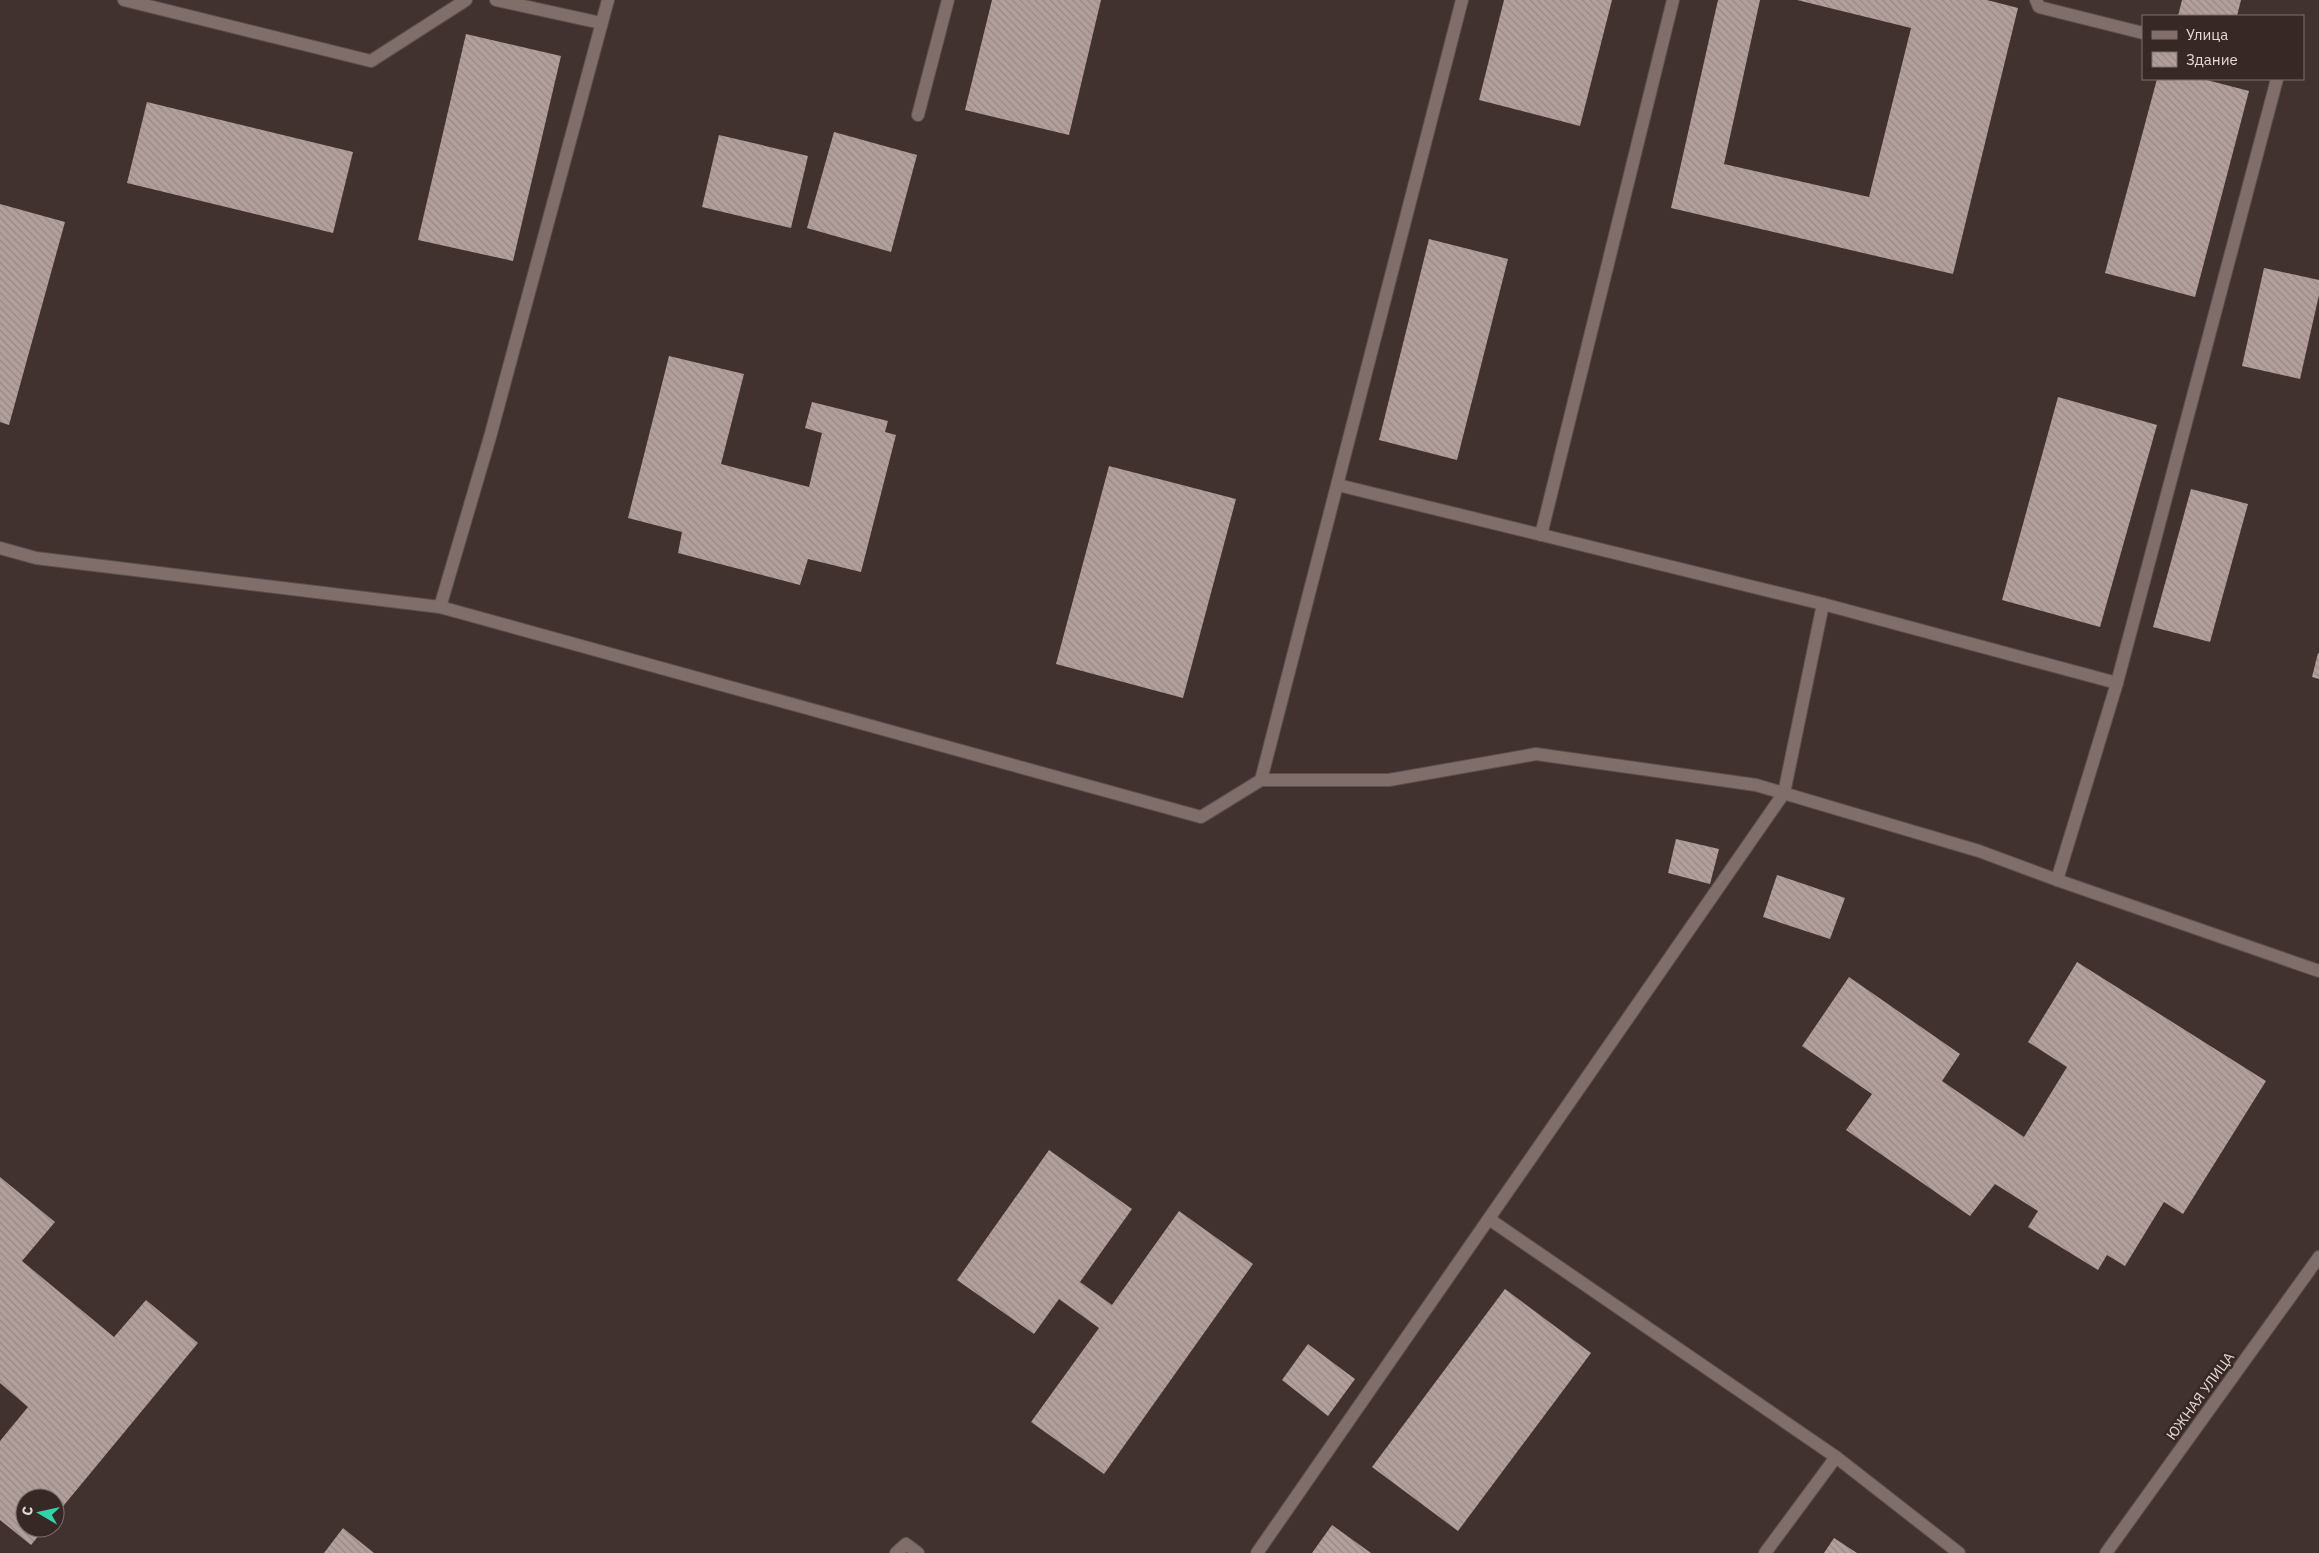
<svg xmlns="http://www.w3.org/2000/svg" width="2319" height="1553" font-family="'IBM Plex Sans',sans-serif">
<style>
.building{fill:url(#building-back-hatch)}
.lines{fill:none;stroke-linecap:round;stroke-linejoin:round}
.lane-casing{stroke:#5c4f4d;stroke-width:14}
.secondary-casing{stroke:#5c4f4d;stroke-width:14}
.lane{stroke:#806e6b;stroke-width:12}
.secondary{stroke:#806e6b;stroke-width:12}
.labels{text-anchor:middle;stroke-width:5;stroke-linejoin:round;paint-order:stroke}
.street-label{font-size:14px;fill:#e3d9d7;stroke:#372825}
</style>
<defs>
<pattern id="building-back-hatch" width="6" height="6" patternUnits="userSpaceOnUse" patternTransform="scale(1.25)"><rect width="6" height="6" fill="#b29f9b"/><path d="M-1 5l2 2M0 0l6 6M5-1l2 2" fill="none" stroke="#968884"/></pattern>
</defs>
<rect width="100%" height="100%" fill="#41322f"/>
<g class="building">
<polygon points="992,0 1101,0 1069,135 965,110"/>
<polygon points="1504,0 1612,0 1580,126 1479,100"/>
<polygon points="1718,0 1760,0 1724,164 1869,197 1911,28 1797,0 1987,0 2018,8 1953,274 1671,208"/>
<polygon points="2182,0 2241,0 2237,16 2178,16"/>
<polygon points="466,34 561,56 513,261 418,240"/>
<polygon points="2157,79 2203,79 2249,91 2195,297 2105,273"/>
<polygon points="147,102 353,152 333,233 127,183"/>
<polygon points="834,132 917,155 891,252 807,228"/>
<polygon points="719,135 808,156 791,228 702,207"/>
<polygon points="0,204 65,222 9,425 0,422"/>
<polygon points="1429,239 1508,259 1457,460 1379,440"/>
<polygon points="2264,268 2319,280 2319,295 2300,379 2242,366"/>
<polygon points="669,356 744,374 721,464 809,487 822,433 805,428 812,402 888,421 885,432 896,435 861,572 808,559 800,585 678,553 682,532 628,518"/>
<polygon points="2058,397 2157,425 2100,627 2002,600"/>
<polygon points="1109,466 1236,499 1183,698 1056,664"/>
<polygon points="2191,489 2248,504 2210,642 2153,627"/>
<polygon points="2318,653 2319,653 2319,679 2312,677"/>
<polygon points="1676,839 1719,849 1710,884 1668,873"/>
<polygon points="1777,875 1845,898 1830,939 1763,917"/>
<polygon points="2077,962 2266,1081 2183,1214 2164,1202 2125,1266 2107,1255 2098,1270 2028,1227 2038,1211 1995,1184 1970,1216 1846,1130 1872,1094 1802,1046 1849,977 1960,1054 1942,1081 2024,1137 2067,1067 2028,1042"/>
<polygon points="1049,1150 1132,1209 1080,1282 1112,1305 1179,1211 1253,1264 1104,1474 1031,1422 1099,1328 1059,1299 1034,1334 957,1280"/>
<polygon points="0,1177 55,1222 22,1261 114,1337 146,1300 198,1343 55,1516 55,1498 25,1498 25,1528 45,1528 31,1545 0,1520 0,1441 28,1407 0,1383"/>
<polygon points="1505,1289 1591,1353 1458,1531 1372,1467"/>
<polygon points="1308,1344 1355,1379 1328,1416 1282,1380"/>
<polygon points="1332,1525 1371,1553 1312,1553"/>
<polygon points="343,1528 374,1553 324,1553"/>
<polygon points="1834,1538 1857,1553 1824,1553"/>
</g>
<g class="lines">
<defs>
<g id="lane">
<polyline points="124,0 371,61 466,0"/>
<polyline points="496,0 601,23"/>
<polyline points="2036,0 2039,7 2143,33"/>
<polyline points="918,115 948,0"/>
<polyline points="1338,485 1823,604 2117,683"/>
<polyline points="1541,535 1673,0"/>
<polyline points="0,548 36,558 440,607 1201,817 1261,780 1462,0"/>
<polyline points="440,607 490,437 608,0"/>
<polyline points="1261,780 1389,780 1536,754 1756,785 1979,851 2057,880 2319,971"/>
<polyline points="2057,880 2117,683 2277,79"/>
<polyline points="1489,1219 1836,1457 1959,1553"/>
<polyline points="896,1553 906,1544 918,1553"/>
<polyline points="1257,1553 1784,793 1823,604"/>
<polyline points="1765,1553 1836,1457"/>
</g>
<polyline id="secondary" points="2106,1553 2319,1257"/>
</defs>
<use href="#lane" class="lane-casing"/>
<use href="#secondary" class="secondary-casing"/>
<use href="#lane" class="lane"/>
<use href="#secondary" class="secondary"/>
</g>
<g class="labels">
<g class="street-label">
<text transform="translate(2200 1396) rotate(-54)" y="5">ЮЖНАЯ УЛИЦА</text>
</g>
</g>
<rect x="2142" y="15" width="162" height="65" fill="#372825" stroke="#7c6f6c"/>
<rect x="2152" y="31" width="25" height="8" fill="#806e6b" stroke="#7c6f6c"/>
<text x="2186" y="40" font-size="15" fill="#e3d9d7">Улица</text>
<rect x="2152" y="52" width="25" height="15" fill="url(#building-back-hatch)" stroke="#7c6f6c"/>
<text x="2186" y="65" font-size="15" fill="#e3d9d7">Здание</text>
<g transform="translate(40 1513) rotate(279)"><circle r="24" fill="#372825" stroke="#7c6f6c"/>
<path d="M0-4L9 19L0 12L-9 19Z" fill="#31d4a9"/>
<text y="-8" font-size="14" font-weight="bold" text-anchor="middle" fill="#e3d9d7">С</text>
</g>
</svg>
